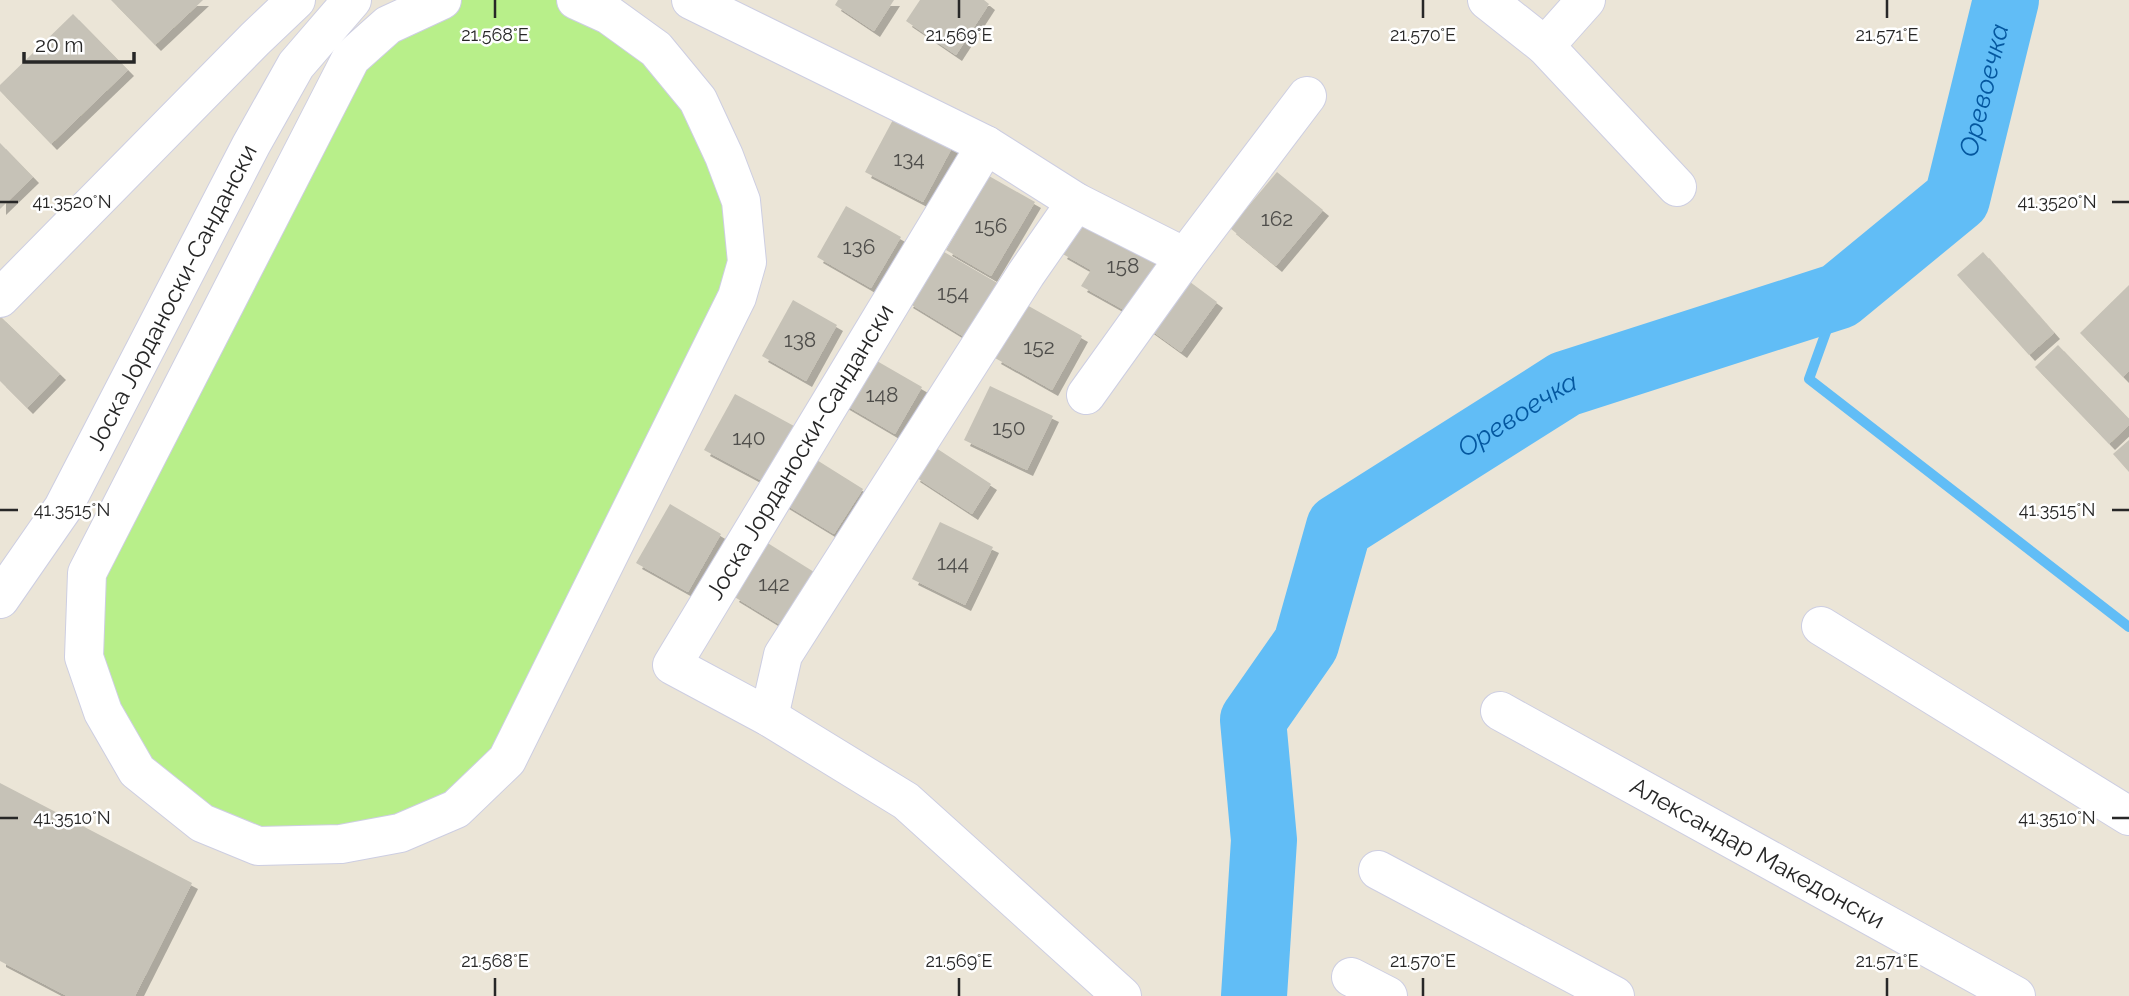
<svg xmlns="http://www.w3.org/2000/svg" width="2129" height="996" font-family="Raleway,sans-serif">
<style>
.pitch{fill:#b8ef8a}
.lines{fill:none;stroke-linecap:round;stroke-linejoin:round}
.stream{stroke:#61bdf6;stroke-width:10}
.river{stroke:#61bdf6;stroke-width:66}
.building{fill:#c6c2b7;filter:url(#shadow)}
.minor-casing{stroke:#cdcee2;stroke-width:40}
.minor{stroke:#fff;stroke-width:38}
.ticks{fill:none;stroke:#272727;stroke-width:2.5}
.labels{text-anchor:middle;stroke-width:5;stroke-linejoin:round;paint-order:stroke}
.number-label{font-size:21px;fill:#4f4e4b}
.street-label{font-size:24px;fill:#272727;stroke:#fff}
.water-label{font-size:26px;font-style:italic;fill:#04579f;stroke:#fff}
.ticks-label{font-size:18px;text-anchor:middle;fill:#272727;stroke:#fff;stroke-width:5;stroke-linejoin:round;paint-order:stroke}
</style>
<defs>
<filter id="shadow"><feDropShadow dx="6" dy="6" stdDeviation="0" flood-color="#0004"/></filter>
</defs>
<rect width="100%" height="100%" fill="#ebe5d7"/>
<polygon class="pitch" points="442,0 576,0 698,100 747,262 507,760 456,809 341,844 202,823 103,712 87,573 351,58"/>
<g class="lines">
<polyline class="stream" points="1839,296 1809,379 2129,627"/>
<path class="river" id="s1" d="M 1254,996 L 1264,840 L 1253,720 L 1306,644 L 1339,527 L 1565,384 L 1839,296 L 1957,199 L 2006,0"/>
</g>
<g class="building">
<polygon points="111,0 203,0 155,45"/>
<polygon points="838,0 894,0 874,31 835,5"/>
<polygon points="920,0 984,0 989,4 956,55 906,21"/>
<polygon points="73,14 128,70 51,144 0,91 0,85"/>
<polygon points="895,116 953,146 923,202 865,172"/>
<polygon points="0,143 33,177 0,209"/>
<polygon points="1277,172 1323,210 1276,266 1230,228"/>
<polygon points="989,176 1035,202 991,276 946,250"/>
<polygon points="846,206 901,237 871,288 817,257"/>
<polygon points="1082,217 1163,262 1133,315 1081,286 1091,270 1061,253"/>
<polygon points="939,249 999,284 966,338 907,302"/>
<polygon points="1983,252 2054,333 2029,355 1957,275"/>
<polygon points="1182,276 1217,302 1181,352 1145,326"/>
<polygon points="2129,285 2129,371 2123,377 2080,333"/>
<polygon points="793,300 837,325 806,381 762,356"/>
<polygon points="1025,304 1082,336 1052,390 995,358"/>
<polygon points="0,316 60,374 27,408 0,381"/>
<polygon points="2058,345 2129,419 2129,425 2109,444 2035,367"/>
<polygon points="870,357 922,387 895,434 842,403"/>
<polygon points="990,386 1053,416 1027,470 964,440"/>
<polygon points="735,394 794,426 764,482 704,450"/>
<polygon points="2129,440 2129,472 2113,454"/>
<polygon points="933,446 991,484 972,514 914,476"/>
<polygon points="812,457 863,489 834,534 783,503"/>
<polygon points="670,504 721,534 688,592 636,563"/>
<polygon points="940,522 993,547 965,605 912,579"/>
<polygon points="766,542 814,572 782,626 733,596"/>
<polygon points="0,783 192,883 135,996 67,996 0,961"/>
</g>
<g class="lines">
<defs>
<g id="minor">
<polyline points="442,0 388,25 351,58 87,573 84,657 103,712 137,771 202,823 258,846 341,844 400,833 456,809 507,760 737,297 747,262 741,201 724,156 698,100 656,49 609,15 576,0"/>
<polyline points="691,0 986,145 1076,202 1185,257"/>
<polyline points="1487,0 1545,46 1677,187"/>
<polyline points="1545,46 1586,0"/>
<polyline points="986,145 672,665 769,717 906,801 1122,996"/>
<polyline points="0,298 255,39 296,0"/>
<polyline points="1086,395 1185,257 1307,96"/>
<path id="s2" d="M 0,599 L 63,508 L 251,145 L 296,65 L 352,0"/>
<polyline points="1821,626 2129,816"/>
<path id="s3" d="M 1500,711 L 2016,996"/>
<polyline points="769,717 783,655 1026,274 1076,202"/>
<polyline points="1378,870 1615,996"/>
<polyline points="1351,977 1388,996"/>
</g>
</defs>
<use href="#minor" class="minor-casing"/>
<use href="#minor" class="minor"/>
</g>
<path class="ticks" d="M 495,0 L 495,18M 959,0 L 959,18M 1423,0 L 1423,18M 1887,0 L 1887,18M 0,202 L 18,202M 2112,202 L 2129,202M 0,510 L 18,510M 2112,510 L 2129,510M 0,818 L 18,818M 2112,818 L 2129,818M 495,978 L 495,996M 959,978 L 959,996M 1423,978 L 1423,996M 1887,978 L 1887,996"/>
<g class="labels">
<g class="number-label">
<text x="909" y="166">134</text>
<text x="1277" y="226">162</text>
<text x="991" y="233">156</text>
<text x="859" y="254">136</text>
<text x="1123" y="273">158</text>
<text x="953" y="300">154</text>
<text x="800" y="347">138</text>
<text x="1039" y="354">152</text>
<text x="882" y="402">148</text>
<text x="1009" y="435">150</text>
<text x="749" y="445">140</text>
<text x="953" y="570">144</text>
<text x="774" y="591">142</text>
</g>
<g class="street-label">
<text dy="8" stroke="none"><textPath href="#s2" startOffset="348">Јоска Јорданоски-Сандански</textPath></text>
<text transform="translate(800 452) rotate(-59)" y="8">Јоска Јорданоски-Сандански</text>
<text dy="8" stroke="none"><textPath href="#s3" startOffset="294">Александар Македонски</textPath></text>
</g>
<g class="water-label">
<text dy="9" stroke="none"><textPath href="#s1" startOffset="1311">Оревоечка</textPath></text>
<text dy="9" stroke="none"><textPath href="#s1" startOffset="702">Оревоечка</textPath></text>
</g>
</g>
<g class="ticks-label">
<text x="495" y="41">21.568°E</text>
<text x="959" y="41">21.569°E</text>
<text x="1423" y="41">21.570°E</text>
<text x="1887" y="41">21.571°E</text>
<text x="72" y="208">41.3520°N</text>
<text x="2057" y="208">41.3520°N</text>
<text x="72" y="516">41.3515°N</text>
<text x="2057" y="516">41.3515°N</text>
<text x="72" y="824">41.3510°N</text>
<text x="2057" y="824">41.3510°N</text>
<text x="495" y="967">21.568°E</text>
<text x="959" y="967">21.569°E</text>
<text x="1423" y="967">21.570°E</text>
<text x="1887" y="967">21.571°E</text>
</g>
<path d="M24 52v10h110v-10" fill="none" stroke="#272727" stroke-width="3.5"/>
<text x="35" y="52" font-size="21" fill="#272727" stroke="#ffffff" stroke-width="5" paint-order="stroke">20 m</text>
</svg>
